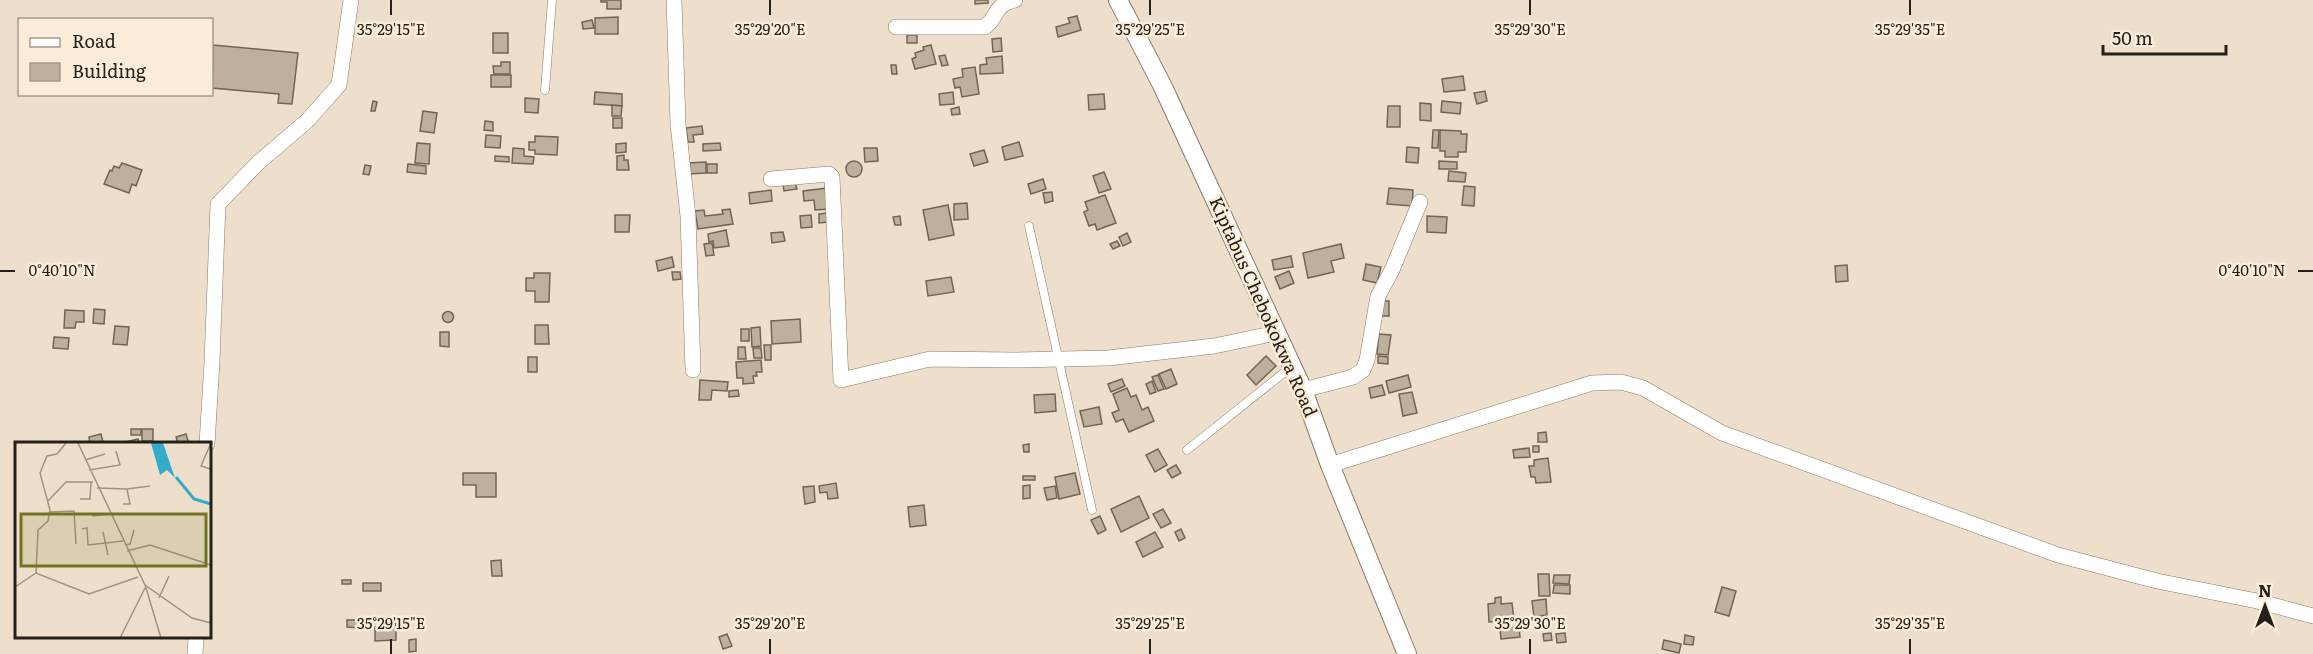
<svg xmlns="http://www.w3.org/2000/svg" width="2313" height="654" font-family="Literata,serif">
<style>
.building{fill:#bdb09d;stroke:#716554;stroke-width:1.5}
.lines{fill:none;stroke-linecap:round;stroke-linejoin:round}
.service-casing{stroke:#877a68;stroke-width:9}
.minor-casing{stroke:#877a68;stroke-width:16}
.tertiary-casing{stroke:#877a68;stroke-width:20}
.service{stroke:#fff;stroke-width:8}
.minor{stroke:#fff;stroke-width:15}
.tertiary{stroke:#fff;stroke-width:18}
.ticks{fill:none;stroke:#252018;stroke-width:2}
.labels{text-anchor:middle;stroke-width:5;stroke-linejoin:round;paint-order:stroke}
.street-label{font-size:18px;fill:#252018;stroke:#fbedd9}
.inset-river{fill:none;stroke:#34acc9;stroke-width:3}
.inset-road{fill:none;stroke:#9e9384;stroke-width:1.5}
.view{fill:#70761e;fill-opacity:0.15;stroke:#70761e;stroke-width:3}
.inset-edge{fill:none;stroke:#252018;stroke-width:3}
.ticks-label{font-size:15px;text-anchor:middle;fill:#252018;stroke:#fbedd9;stroke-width:5;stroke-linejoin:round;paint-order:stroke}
</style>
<rect width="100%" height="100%" fill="#eedfcc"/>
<g class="building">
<polygon points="601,0 621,0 621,9 607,9 607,2 601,2"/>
<polygon points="975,0 988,0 988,3 975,4"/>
<polygon points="1077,16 1081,30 1058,37 1056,27 1070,23 1068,18"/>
<polygon points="618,17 618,34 595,34 595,18"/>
<polygon points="592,20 594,28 583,29 582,22"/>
<rect x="493" y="33" width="15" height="20"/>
<rect x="907" y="35" width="10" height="8"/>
<polygon points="1001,38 1002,51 993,52 992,39"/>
<polygon points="213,45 298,53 292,104 278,103 279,94 212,88"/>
<polygon points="931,45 936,64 915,69 912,59 916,57 915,53 924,50 923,47"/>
<polygon points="945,55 948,65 942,66 939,56"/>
<polygon points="1002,56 1003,73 980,74 980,65 987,64 986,58"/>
<polygon points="501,62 510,62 510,74 494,74 493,66 501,66"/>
<polygon points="891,65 896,65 897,74 892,74"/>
<polygon points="975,67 979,94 962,97 960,87 955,88 953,79 963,77 962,69"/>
<rect x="491" y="75" width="20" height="12"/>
<polygon points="1463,76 1465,90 1444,92 1442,79"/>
<polygon points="1485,91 1487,101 1477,104 1474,93"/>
<polygon points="595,92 622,94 622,106 594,104"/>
<polygon points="953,92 954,104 940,105 939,94"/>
<polygon points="1104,94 1105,109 1089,110 1088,95"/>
<polygon points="525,98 539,99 538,113 525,112"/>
<polygon points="373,101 377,102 375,111 371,111"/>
<polygon points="1442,101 1461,103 1460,114 1441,112"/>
<polygon points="1420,103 1431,104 1431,121 1420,120"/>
<polygon points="612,105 622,106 621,116 612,116"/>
<polygon points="1388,106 1400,106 1400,127 1387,127"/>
<polygon points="959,107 960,114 952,115 951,109"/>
<polygon points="423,111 437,113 434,133 420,131"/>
<rect x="613" y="118" width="9" height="10"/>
<polygon points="485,121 493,122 493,131 484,130"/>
<polygon points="702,126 703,134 693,135 694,142 688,142 686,128"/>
<polygon points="1433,130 1439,130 1438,148 1432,148"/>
<polygon points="1440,130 1461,131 1461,134 1467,134 1466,152 1458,152 1458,157 1445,157 1445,151 1440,151"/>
<polygon points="486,135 501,136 500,148 485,147"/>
<polygon points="535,136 558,137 557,155 535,154 535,150 529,150 529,142 535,142"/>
<polygon points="1019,142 1023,156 1005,160 1002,147"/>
<polygon points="417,143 430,144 429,164 415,163"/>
<polygon points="626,143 626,152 616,153 616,144"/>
<polygon points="720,143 721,150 703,151 703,144"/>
<polygon points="1407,147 1419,148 1418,163 1406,162"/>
<polygon points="513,148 524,149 524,156 534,157 533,164 512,163"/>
<polygon points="864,148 877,148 878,161 865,162"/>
<polygon points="984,150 988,162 974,166 970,154"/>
<polygon points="624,155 624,160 628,160 629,170 617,170 617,156"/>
<polygon points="495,156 509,157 509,162 495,161"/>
<circle cx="854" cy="169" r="8"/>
<polygon points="1439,161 1457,162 1457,169 1439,169"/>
<polygon points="706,162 706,173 688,174 687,163"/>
<polygon points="122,163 142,170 136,186 132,184 129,193 104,184 110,170 112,171 114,166 119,168"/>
<polygon points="408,164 426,166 426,174 407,172"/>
<rect x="707" y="164" width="10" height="9"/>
<polygon points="365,165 371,166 369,175 363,174"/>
<polygon points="1449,171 1466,173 1465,182 1448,181"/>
<polygon points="1104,172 1111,189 1099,193 1093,176"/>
<polygon points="1043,179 1046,189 1031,194 1028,184"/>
<polygon points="795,182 797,189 784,191 783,184"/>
<polygon points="1464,186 1475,187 1474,206 1462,205"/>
<polygon points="827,188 829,209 815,210 814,200 804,201 803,191"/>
<polygon points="1389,188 1413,190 1412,206 1387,204"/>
<polygon points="771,190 772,201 750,204 749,193"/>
<polygon points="1052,192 1053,201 1045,203 1043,193"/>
<polygon points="1105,195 1116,223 1097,230 1095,224 1089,226 1084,212 1088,210 1085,202"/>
<polygon points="967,203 968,219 954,220 954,204"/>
<polygon points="948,205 954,235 929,240 923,210"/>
<polygon points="730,209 733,224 698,229 695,211 704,210 705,216 723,214 722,210"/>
<polygon points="827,213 828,222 819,223 819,214"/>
<polygon points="615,215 630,215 629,232 615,232"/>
<polygon points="811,215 812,227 801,228 800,216"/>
<polygon points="900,216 901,225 895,225 893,217"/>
<polygon points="1427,216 1447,217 1446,233 1427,232"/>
<polygon points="726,230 729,246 714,248 713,241 709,242 708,234"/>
<polygon points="783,232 785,241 772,243 771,233"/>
<polygon points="1127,233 1131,242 1123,246 1119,237"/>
<polygon points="1117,241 1120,246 1113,249 1110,244"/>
<polygon points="712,243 714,255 706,256 704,244"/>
<polygon points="1341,244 1344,258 1331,261 1334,272 1308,278 1303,253"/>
<polygon points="1291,256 1293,267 1274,270 1272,260"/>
<polygon points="672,257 674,267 658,271 656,261"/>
<polygon points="1366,264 1381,267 1377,283 1363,280"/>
<polygon points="1847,265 1848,281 1836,282 1835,266"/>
<polygon points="1289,271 1294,283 1280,289 1275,277"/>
<polygon points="672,272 680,272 681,279 673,280"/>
<polygon points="534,273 550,273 549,302 535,302 535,291 526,291 526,278 534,278"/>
<polygon points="951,277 954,292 928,296 926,281"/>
<rect x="1381" y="301" width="8" height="15"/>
<polygon points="94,309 105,310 104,324 93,323"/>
<polygon points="65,310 84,311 84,322 76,322 75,328 64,328"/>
<circle cx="448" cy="317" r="5.5"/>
<polygon points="800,319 801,342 772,344 771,321"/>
<polygon points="535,325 548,325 549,344 535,344"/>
<polygon points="115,326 129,327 127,345 113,344"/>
<polygon points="760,327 761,346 752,347 751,328"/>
<rect x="741" y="329" width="8" height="12"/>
<polygon points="440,332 449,332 449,347 440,346"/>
<polygon points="1379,334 1391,335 1388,355 1377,354"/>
<polygon points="54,337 69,338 68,349 53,348"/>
<polygon points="764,345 771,345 771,360 765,360"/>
<polygon points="738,347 745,347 746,359 738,359"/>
<polygon points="753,348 761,348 762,358 754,358"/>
<polygon points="1266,356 1276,366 1256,385 1247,375"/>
<polygon points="1378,356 1388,357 1388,364 1378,363"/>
<rect x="528" y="357" width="9" height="15"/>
<polygon points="761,360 762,372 756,372 757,376 753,376 754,383 743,384 743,378 737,378 736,362"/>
<polygon points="1171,369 1177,384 1166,389 1159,374"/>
<polygon points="1158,375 1164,389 1158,391 1152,377"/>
<polygon points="1408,375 1411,387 1389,393 1386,381"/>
<polygon points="1122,379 1125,386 1111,392 1108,384"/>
<polygon points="700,380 728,382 727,391 712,390 711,400 699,400"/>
<polygon points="1152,381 1156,392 1150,394 1146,384"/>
<polygon points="1382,385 1385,395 1371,398 1369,388"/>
<polygon points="1127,388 1131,397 1136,395 1142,410 1148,407 1154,421 1129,432 1123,419 1116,422 1112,413 1119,410 1113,394"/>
<polygon points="738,390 739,396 729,397 729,391"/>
<polygon points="1412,392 1417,413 1403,416 1399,394"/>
<polygon points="1055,394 1056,411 1035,413 1034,395"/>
<polygon points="1099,407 1102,424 1084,427 1080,411"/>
<rect x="131" y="429" width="10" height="6"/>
<rect x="142" y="429" width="11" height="12"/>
<polygon points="1546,432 1547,442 1538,442 1538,433"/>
<polygon points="101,434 103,442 90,444 89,437"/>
<polygon points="186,434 189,444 176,444 178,443 176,437"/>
<polygon points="138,439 140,444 121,444 121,443"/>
<polygon points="1029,444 1029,452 1024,452 1023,445"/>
<rect x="1533" y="446" width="6" height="6"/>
<polygon points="1529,448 1530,457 1514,458 1513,450"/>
<polygon points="1158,449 1167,465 1155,472 1146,455"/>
<polygon points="1548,458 1551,482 1536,483 1535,477 1531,477 1529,466 1534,466 1534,460"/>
<polygon points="1176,465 1181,473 1172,478 1167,470"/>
<polygon points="463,473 496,473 496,497 476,497 476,485 463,485"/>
<polygon points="1075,473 1080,494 1059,499 1055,477"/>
<rect x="1023" y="476" width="12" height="4"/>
<polygon points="836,483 838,498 828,499 827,492 820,493 819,486"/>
<polygon points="1030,485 1030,498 1023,499 1023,486"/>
<polygon points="814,486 815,502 805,504 803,487"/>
<polygon points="1055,486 1057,498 1047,500 1044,488"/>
<polygon points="1139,496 1149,518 1121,532 1111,509"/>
<polygon points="924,505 926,525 910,527 908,507"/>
<polygon points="1163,509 1171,523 1161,528 1153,514"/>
<polygon points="1100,516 1106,530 1098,534 1091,520"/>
<polygon points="1181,529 1185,538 1179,541 1175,532"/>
<polygon points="1155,532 1163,547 1143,557 1136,542"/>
<polygon points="501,560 502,576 492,576 491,561"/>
<polygon points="1538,574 1549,574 1550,596 1539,596"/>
<polygon points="1554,575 1570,575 1569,584 1553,583"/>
<rect x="342" y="580" width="9" height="4"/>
<rect x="363" y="583" width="18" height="8"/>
<polygon points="1554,585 1570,585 1570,594 1553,593"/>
<polygon points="1722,587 1736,591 1729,616 1715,612"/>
<polygon points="1501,597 1501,604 1512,603 1514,620 1489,622 1488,604 1495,603 1495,598"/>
<polygon points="1546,599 1547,615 1534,617 1532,601"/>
<polygon points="347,620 361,620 361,628 347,627"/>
<polygon points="386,622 396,622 396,640 375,641 375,627 387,627"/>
<polygon points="1519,627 1520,637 1501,639 1500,629"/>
<polygon points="1551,633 1552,640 1544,641 1543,634"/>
<polygon points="1565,633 1566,642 1557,643 1556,634"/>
<polygon points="727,634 732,646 723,649 719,637"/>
<polygon points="1685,635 1694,637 1693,645 1684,644"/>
<polygon points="416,639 416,651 409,652 409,640"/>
<polygon points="1664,640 1681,644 1679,653 1662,649"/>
</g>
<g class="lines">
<defs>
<g id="service">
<polyline points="545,90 552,0"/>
<polyline points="1029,226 1092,510"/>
<polyline points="1187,450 1291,367"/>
</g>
<g id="minor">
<polyline points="674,0 678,124 688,216 693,370"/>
<path d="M 896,27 L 985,27 C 999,16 993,5 1015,0"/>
<polyline points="771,179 829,174 832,177 841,380 930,359 1014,360 1108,358 1214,346 1276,333"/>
<polyline points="1303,390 1353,377 1363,370 1367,360 1378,296 1392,270 1420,202"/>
<polyline points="207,444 212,362 218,204 259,162 307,121 339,85 351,0"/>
<polyline points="1330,465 1592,383 1621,382 1643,388 1722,433 2058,555 2157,581 2257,601 2313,616"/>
<polyline points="195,654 196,638"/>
</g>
<polyline id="tertiary" points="1118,0 1163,87 1303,390 1330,465 1407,654"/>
</defs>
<use href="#service" class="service-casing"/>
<use href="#minor" class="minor-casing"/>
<use href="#tertiary" class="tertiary-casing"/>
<use href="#service" class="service"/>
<use href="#minor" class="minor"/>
<use href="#tertiary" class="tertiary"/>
</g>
<path class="ticks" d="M 391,0 L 391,15M 770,0 L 770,15M 1150,0 L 1150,15M 1530,0 L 1530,15M 1910,0 L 1910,15M 0,271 L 15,271M 2298,271 L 2313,271M 391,639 L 391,654M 770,639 L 770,654M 1150,639 L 1150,654M 1530,639 L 1530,654M 1910,639 L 1910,654"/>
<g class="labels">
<g class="street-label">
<text transform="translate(1263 307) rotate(66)" y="6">Kiptabus Chebokokwa Road</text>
</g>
</g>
<g transform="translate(15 442)">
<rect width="196" height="196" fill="#eedfcc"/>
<path d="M 136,1 L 148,1 L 160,36 L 152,28 L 145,33 Z" fill="#34acc9"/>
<path class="inset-river" d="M 161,35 L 179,57 L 196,62"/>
<path class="inset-road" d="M 63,1 L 130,143 L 177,176 L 196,181M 196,1 L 186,24 L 196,27M 70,18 L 90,12M 74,28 L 105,23 L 101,9M 82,46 L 112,47 L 115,62 L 108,62M 112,47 L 135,44M 65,57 L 75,57 L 76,40M 33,59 L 51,40 L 78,40M 35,70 L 59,69 L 61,102M 77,74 L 95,72M 67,87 L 72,86 L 73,103 L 108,99M 88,90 L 93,113M 110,103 L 115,102 L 119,88M 112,109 L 135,103 L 196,123M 21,131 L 23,88 L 33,79 L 35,68 L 25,31 L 32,14 L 42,12 L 51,1M 0,145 L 21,131 L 74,152 L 123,135M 131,146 L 146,196M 144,156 L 154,134M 105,196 L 131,144"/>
<path class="view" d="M 6,72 L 191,72 L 191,124 L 6,124 Z"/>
<rect width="196" height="196" class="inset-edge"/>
</g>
<g class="ticks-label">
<text x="391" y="35">35°29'15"E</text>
<text x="770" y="35">35°29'20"E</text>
<text x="1150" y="35">35°29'25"E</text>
<text x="1530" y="35">35°29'30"E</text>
<text x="1910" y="35">35°29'35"E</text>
<text x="62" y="276">0°40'10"N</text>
<text x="2252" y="276">0°40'10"N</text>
<text x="391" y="629">35°29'15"E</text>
<text x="770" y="629">35°29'20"E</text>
<text x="1150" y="629">35°29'25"E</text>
<text x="1530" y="629">35°29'30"E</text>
<text x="1910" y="629">35°29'35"E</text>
</g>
<rect x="18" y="18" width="195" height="78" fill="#fbedd9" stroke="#a59b8c" stroke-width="1.5"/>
<rect x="30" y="38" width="30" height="9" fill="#ffffff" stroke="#a59b8c" stroke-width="1.5"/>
<text x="72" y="48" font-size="18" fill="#252018">Road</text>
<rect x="30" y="63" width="30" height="18" fill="#bdb09d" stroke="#a59b8c" stroke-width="1.5"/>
<text x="72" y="78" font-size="18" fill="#252018">Building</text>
<g transform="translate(2265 606)" stroke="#fbedd9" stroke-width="4.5" paint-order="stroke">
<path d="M0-4.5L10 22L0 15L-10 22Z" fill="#252018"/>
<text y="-9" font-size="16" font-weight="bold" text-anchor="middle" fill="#252018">N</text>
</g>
<path d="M2103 45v9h123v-9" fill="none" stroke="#252018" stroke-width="3"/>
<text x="2112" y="45" font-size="18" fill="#252018" stroke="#fbedd9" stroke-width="4.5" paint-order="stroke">50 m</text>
</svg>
